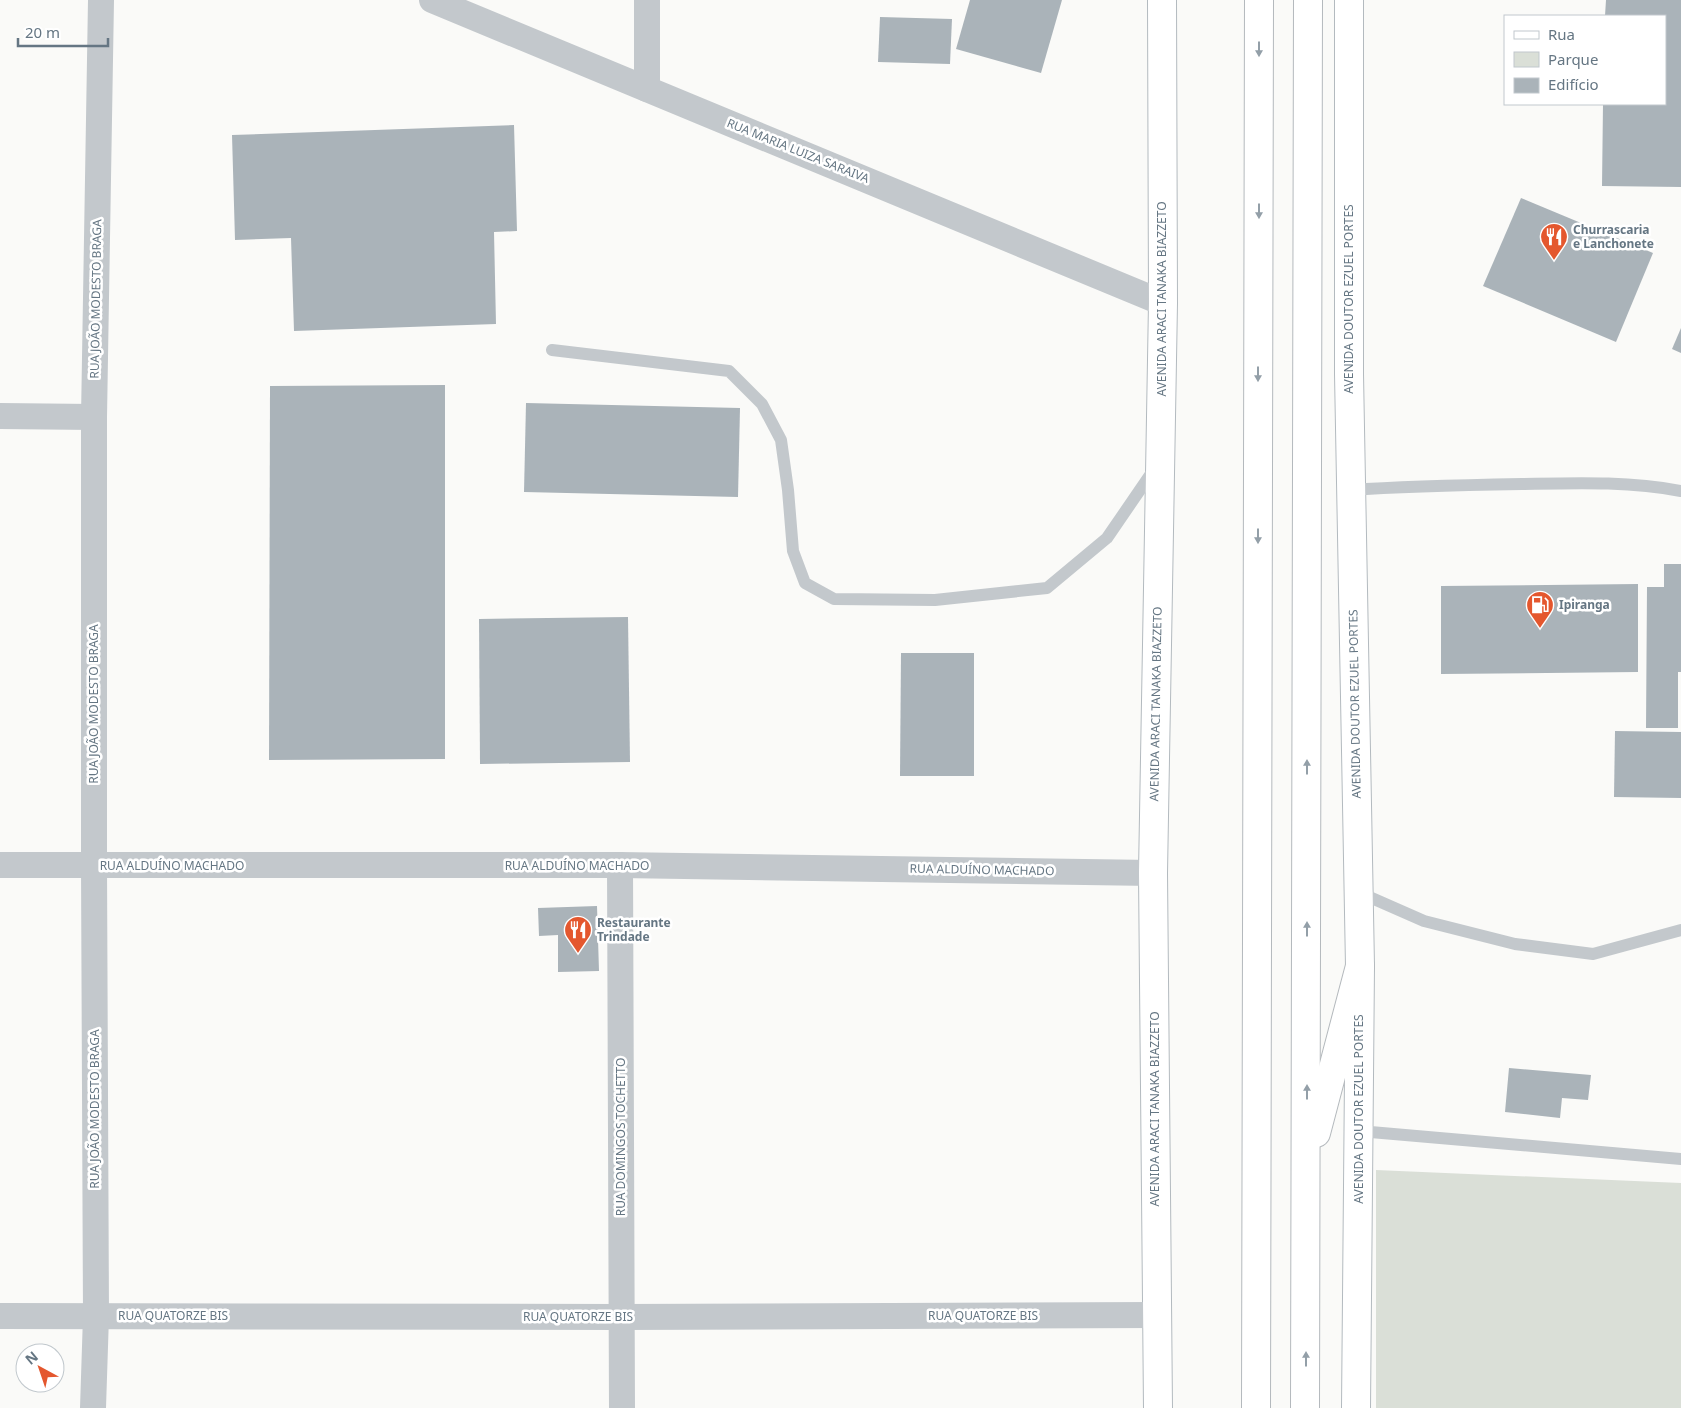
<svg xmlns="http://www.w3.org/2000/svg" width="1681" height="1408" font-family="'Noto Sans',sans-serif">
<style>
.green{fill:#dadfd7}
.building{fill:#aab3b9}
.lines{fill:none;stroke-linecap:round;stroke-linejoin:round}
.secondary-casing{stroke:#b3babf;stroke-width:30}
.highway-casing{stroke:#b4b9bd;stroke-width:30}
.lane{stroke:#c3c8cc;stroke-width:12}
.street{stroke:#c3c8cc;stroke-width:26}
.secondary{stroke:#fff;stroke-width:28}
.highway{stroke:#fff;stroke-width:28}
.oneway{fill:#939fa8}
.labels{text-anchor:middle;stroke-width:5;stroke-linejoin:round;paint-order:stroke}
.street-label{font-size:12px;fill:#657683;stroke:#fff}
.poi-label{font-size:12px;font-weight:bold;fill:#657683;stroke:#fff;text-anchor:start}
</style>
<rect width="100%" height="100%" fill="#fafaf8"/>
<polygon class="green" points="1376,1170 1681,1183 1681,1408 1376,1408"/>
<g class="building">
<polygon points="970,0 1062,0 1041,73 956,49"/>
<polygon points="1606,0 1681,0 1681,187 1602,186 1603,104 1665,104 1665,16 1605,16"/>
<polygon points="880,17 952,19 950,64 878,62"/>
<polygon points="514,125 517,231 494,232 496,324 294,331 291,238 235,240 232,135"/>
<polygon points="1521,198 1653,253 1616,342 1483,286"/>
<polygon points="1681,328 1681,353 1672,349"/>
<polygon points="445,385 445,759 269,760 270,386"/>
<polygon points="526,403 740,408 738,497 524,492"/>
<polygon points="1664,564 1681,564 1681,672 1678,672 1678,728 1646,728 1647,587 1664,587"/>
<polygon points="1638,584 1638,672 1441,674 1441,586"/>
<polygon points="628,617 630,762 480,764 479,619"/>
<polygon points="901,653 974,653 974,776 900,776"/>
<polygon points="1615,731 1681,732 1681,798 1614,797"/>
<polygon points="597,906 599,971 558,972 558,935 539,936 538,908"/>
<polygon points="1509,1068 1591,1075 1588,1100 1562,1098 1560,1118 1505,1112"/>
</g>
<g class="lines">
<defs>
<g id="secondary">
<polyline points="1349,0 1349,374 1360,966 1356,1408"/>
<polyline points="1158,1408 1153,873 1163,303 1162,0"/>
</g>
<g id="highway">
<polyline points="1316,1133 1360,966"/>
<polyline points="1256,1408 1259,0"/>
<polyline points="1305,1408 1308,0"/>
</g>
</defs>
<use href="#secondary" class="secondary-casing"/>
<use href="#highway" class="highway-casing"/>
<g class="lane">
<polyline points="552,350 729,371 762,404 781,440 788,490 793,551 805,583 834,599 935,600 1047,588 1107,538 1155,468"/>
<path d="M 1351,490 C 1408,486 1465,485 1522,484 C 1576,483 1628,481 1681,491"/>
<polyline points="1358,892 1424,921 1515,944 1593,954 1681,930"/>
<polyline points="1359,1131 1681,1159"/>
</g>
<g class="street">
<polyline points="432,0 1163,303"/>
<polyline points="647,89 647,0"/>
<polyline points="0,416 94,417"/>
<polyline points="0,865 620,865 1153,873"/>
<polyline points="620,865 622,1408"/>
<polyline points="0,1316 621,1317 1156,1315"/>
<polyline points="93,1408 96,1316 94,866 94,417 101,0"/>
</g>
<use href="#secondary" class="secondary"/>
<use href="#highway" class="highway"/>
</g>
<defs><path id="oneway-solid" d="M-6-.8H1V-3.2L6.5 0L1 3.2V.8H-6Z" transform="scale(1.25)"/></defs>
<g class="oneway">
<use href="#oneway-solid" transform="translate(1259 49) rotate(90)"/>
<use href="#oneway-solid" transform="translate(1259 211) rotate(90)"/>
<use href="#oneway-solid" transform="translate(1258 374) rotate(90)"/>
<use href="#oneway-solid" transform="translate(1258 536) rotate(90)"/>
<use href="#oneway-solid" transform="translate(1307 767) rotate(-90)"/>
<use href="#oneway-solid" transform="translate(1307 929) rotate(-90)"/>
<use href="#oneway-solid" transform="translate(1307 1092) rotate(-90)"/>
<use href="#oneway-solid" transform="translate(1306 1359) rotate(-90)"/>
</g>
<defs>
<symbol id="restaurant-pin" viewBox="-11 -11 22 30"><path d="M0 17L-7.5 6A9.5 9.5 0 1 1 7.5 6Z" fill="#e4572e" stroke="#fff"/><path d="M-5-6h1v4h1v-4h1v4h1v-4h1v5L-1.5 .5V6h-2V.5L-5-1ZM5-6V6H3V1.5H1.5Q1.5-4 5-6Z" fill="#fff"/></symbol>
<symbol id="fuel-pin" viewBox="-11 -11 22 30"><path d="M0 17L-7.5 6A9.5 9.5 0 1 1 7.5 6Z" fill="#e4572e" stroke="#fff"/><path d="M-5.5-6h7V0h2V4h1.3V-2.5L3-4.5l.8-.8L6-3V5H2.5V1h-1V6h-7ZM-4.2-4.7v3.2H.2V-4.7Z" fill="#fff"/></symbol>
</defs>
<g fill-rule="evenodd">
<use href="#restaurant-pin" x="1538" y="221" width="32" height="43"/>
<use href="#fuel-pin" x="1524" y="589" width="32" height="43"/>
<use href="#restaurant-pin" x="562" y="914" width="32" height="43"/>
</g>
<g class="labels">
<g class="street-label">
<text transform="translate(798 151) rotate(22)" y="4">RUA MARIA LUIZA SARAIVA</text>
<text transform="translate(96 299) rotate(-89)" y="4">RUA JOÃO MODESTO BRAGA</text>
<text transform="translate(1162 299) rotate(-90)" y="4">AVENIDA ARACI TANAKA BIAZZETO</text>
<text transform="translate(1349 299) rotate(-90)" y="4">AVENIDA DOUTOR EZUEL PORTES</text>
<text transform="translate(94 704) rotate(-90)" y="4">RUA JOÃO MODESTO BRAGA</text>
<text transform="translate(1156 704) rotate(-89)" y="4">AVENIDA ARACI TANAKA BIAZZETO</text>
<text transform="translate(1355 704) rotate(-91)" y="4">AVENIDA DOUTOR EZUEL PORTES</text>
<text x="172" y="870">RUA ALDUÍNO MACHADO</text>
<text x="577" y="870">RUA ALDUÍNO MACHADO</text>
<text transform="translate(982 870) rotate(1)" y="4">RUA ALDUÍNO MACHADO</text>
<text transform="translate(95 1109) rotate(-90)" y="4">RUA JOÃO MODESTO BRAGA</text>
<text transform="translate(1155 1109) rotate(-90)" y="4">AVENIDA ARACI TANAKA BIAZZETO</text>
<text transform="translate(1359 1109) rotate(-90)" y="4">AVENIDA DOUTOR EZUEL PORTES</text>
<text transform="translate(621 1137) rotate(-90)" y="4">RUA DOMINGOS TOCHETTO</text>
<text x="173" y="1320">RUA QUATORZE BIS</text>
<text x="983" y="1320">RUA QUATORZE BIS</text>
<text x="578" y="1321">RUA QUATORZE BIS</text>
</g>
<g class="poi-label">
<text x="1573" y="234">Churrascaria<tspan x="1573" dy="14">e Lanchonete</tspan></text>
<text x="1559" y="609">Ipiranga</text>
<text x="597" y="927">Restaurante<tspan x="597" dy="14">Trindade</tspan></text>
</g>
</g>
<rect x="1504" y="15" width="162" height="90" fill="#ffffff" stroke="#c1c8cd"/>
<rect x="1514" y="31" width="25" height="8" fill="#ffffff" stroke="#c1c8cd"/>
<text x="1548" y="40" font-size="15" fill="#657683">Rua</text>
<rect x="1514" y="52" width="25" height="15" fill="#dadfd7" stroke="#c1c8cd"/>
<text x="1548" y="65" font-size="15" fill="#657683">Parque</text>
<rect x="1514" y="78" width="25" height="15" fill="#aab3b9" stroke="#c1c8cd"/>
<text x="1548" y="90" font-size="15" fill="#657683">Edifício</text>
<g transform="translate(40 1368) rotate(320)"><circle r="24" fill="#ffffff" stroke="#c1c8cd"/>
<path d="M0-4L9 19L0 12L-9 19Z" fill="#e4572e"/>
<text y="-8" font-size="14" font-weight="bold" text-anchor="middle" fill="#657683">N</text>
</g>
<path d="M18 38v8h90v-8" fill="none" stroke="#657683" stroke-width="2.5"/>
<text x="25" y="38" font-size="15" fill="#657683" stroke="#ffffff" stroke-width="4" paint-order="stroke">20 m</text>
</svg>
